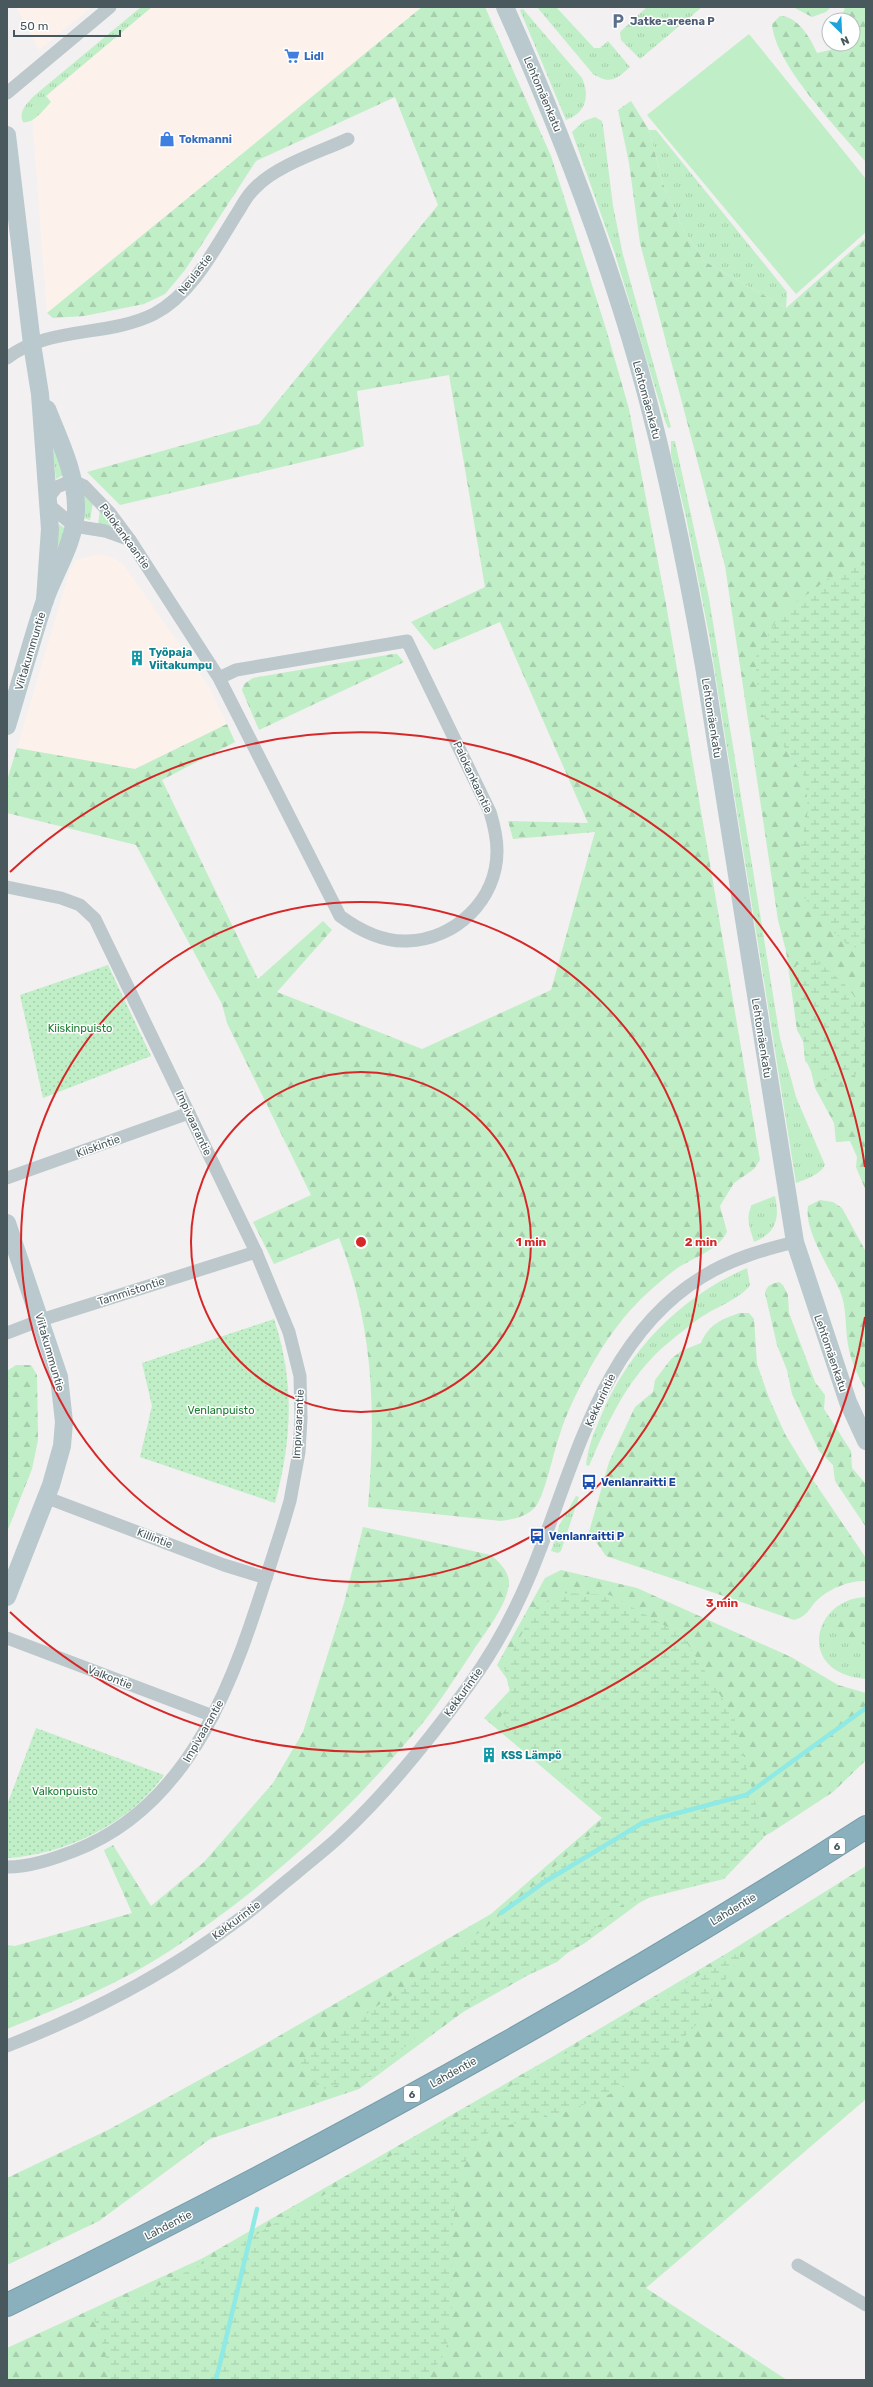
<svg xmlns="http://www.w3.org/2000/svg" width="873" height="2387" font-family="Rubik,sans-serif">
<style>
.commercial{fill:#fcf2eb}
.grass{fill:url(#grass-tufts)}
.forest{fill:url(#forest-firs)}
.wetland{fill:url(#wetland-marsh)}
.park{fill:url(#park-dots)}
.pitch{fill:#c0eec6}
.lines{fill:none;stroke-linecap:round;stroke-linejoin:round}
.stream{stroke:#8fe9e5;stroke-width:4.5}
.highway-casing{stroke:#759ba9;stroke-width:24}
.street{stroke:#bcc8cc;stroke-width:13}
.secondary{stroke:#b9c9ce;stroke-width:18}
.highway{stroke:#8ab0bd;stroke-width:22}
.ring{fill:none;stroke:#d62828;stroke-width:2}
.labels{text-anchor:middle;stroke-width:3;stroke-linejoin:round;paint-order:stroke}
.shield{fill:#fff;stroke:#7f8a8e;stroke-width:1}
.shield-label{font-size:10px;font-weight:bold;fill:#48585d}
.service-label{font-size:11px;font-weight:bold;fill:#4e5e75;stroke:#fff;text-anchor:start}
.shop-label{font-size:11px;font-weight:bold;fill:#366cbe;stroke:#fff;text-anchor:start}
.street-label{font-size:11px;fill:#48585d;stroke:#fff}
.culture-label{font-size:11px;font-weight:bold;fill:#0d838f;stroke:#fff;text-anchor:start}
.park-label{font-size:11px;fill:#1b7d32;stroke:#fff}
.transit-label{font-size:11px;font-weight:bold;fill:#164399;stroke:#fff;text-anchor:start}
.centre{fill:#d62828;stroke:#fff;stroke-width:2}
.ring-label{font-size:12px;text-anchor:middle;font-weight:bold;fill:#d62828;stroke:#fff;stroke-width:3;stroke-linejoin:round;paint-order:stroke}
</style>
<defs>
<pattern id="grass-tufts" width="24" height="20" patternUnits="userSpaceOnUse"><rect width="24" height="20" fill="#c0eec6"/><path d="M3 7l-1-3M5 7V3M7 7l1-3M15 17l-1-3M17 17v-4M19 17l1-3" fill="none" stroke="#a6ceac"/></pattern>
<pattern id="forest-firs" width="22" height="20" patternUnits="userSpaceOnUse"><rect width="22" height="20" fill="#c0eec6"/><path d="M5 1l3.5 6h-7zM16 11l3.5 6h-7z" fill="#a6ceac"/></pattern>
<pattern id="wetland-marsh" width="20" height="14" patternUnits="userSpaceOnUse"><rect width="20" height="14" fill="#c0eec6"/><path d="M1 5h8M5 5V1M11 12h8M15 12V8" fill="none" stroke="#a6ceac"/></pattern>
<pattern id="park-dots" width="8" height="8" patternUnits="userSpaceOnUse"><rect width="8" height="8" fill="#c0eec6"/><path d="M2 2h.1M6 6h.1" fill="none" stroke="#a6ceac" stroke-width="1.8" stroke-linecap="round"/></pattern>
</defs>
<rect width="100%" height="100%" fill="#f2f0f1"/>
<g class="commercial">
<polygon points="16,7 92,7 39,50"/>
<polygon points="146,7 422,7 47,313 31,102"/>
<polygon points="99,554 114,558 124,565 209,687 227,724 135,769 17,748 70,570 76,560"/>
</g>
<g class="grass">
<path d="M 141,7 L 152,7 L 46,96 L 51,102 C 44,109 34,124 23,122 C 18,111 28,102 35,95 Z"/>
<path d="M 537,7 L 556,7 L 594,48 L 600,48 L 608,41 L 630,67 C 616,79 611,85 593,74 Z"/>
<polygon points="647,7 702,7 640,59 621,40 620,32"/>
<path d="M 523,9 L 582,78 C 590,96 586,113 566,120 L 520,10 Z"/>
<polygon points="595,117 602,121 603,126 613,206 623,255 671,427 668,428 665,421 615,254 572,132 584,121"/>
<polygon points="649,130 656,130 787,292 786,308 704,261 684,231 663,184"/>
<polygon points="51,438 65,474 56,479"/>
<path d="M 671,441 L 675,441 L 709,598 L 780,1038 L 796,1097 L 825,1165 C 820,1175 806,1179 796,1183 L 709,635 L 686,517 L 671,455 Z"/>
<polygon points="83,492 93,503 90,520 80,517"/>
<polygon points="100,510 113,527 98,524"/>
<polygon points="59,524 67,530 63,546 56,545"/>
<path d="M 775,1196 C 780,1219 776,1233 754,1242 C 750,1228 745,1218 752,1205 Z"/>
<path d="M 747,1268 L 750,1285 C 741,1299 711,1309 697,1320 C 682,1332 665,1344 652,1358 C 622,1389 606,1427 589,1466 L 586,1465 C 588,1447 594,1432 601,1416 C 628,1350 682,1296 747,1268 Z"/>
<polygon points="576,1496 579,1497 561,1551 558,1553 551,1551 560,1524"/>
<path d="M 866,1597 L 866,1679 C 796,1674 811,1599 866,1597 Z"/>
</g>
<g class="forest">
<path d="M 422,7 L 485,7 L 551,156 L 607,332 L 629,409 L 666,604 L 760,1160 L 754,1169 L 734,1183 L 720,1206 L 727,1232 C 717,1252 690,1258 672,1272 C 633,1303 615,1325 590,1368 C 578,1390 566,1413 559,1437 C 553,1454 545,1494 536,1506 C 527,1517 514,1519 501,1521 L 368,1507 C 376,1413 374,1327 339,1238 L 274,1264 L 253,1222 L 311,1195 L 227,1023 L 222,1004 L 136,845 L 7,813 L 7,780 L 17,748 L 135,769 L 227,724 L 235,742 L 162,780 L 258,979 L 323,921 L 332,930 L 277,992 L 422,1049 L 551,990 L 595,832 L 513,839 L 508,821 L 588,823 L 500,622 L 434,650 L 411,622 L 485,587 L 449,375 L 357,391 L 364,446 L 345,452 L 120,505 L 87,472 L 259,424 L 438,205 L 395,97 L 256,161 L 185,270 L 165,294 L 144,304 L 84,316 L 53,318 L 47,313 Z"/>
<polygon points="793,7 831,7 826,12 812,17"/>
<path d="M 845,7 L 866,7 L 866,162 C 839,130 775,65 772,24 L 780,16 C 798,16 811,39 817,53 L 834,49 L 835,44 L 853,44 L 853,20 L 841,20 Z"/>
<polygon points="631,101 649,130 663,184 684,231 704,261 786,308 866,238 866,1191 856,1167 857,1157 850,1141 836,1142 834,1123 815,1088 811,1071 805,1058 804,1043 797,1030 786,951 778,920 725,566 640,243 629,163 618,110"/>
<polygon points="393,654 397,654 404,662 259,730 242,690 244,684 253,678"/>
<path d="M 820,1200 L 833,1202 L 842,1208 L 866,1252 L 866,1391 C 858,1376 851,1362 848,1345 C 845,1328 847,1307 840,1291 C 830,1268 804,1231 808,1206 Z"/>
<path d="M 779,1282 L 783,1285 L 788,1295 L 789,1313 L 815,1382 L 825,1395 L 824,1409 L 851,1451 L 852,1468 L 866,1484 L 866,1527 L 835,1481 L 833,1465 L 819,1451 L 792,1394 L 787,1370 L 777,1345 L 765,1293 C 767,1285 771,1284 779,1282 Z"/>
<path d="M 740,1313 L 749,1313 L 754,1319 L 757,1364 L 769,1398 L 785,1434 L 813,1480 L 866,1558 L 866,1581 C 852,1580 833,1587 822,1596 C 809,1605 811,1615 794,1620 L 606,1556 L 589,1532 L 609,1462 L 635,1407 L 653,1392 L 655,1380 L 671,1359 L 681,1351 L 701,1343 C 709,1324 722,1319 740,1313 Z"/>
<polygon points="16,1365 31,1365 37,1375 38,1440 32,1469 7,1532 7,1371"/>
<path d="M 363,1527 L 491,1555 C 498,1561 508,1570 509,1581 C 509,1604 483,1635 471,1654 C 456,1676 442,1699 425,1720 C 353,1809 266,1887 171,1950 C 121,1983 62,2007 7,2029 L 7,1945 L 15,1946 L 132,1913 L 104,1850 L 113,1845 L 151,1906 L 204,1862 L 273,1783 L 303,1732 L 344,1603 Z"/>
<polygon points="561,1570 637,1588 791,1657 838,1685 866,1693 866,1760 833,1792 772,1832 639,1903 585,1943 463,2012 359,2089 210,2139 99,2221 7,2265 7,2178 108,2130 265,2044 491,1914 602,1818 484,1718 513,1687 497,1665 545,1578"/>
<path d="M 859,1602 L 866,1604 L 866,1645 L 839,1636 L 834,1629 C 837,1612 843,1607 859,1602 Z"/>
<polygon points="866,1866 866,2099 646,2288 787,2380 7,2380 7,2348 203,2258 552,2057 729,1952"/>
</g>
<g class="wetland">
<polygon points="866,563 866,951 848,945 828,927 803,896 799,854 808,810 805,778 760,711 755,658 779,615 829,578"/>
<path d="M 816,960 C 828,971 846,982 854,996 C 864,1013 873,1060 857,1074 C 849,1080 836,1081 827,1082 L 805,1061 L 796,966 L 800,961 Z"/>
<polygon points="562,1593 610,1595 682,1635 734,1717 764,1837 724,1879 623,1904 557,1962 447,2012 370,2076 321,2090 297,2064 485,1928 608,1819 498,1720 512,1700 504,1667 536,1607"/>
<polygon points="739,1952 740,1957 696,2025 662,2059 642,2075 610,2094 568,2111 496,2128 473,2143 458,2182 451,2240 452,2306 449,2339 443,2356 432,2372 416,2380 110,2380 105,2353 94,2318 228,2251"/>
</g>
<g class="park">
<polygon points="108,965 151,1056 43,1098 20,995"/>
<path d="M 274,1319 C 295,1383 292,1439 275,1503 L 140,1457 L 152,1406 L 142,1363 Z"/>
<path d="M 36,1728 L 164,1775 C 130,1823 65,1855 7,1858 L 7,1805 Z"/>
</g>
<polygon class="pitch" points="749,34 866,179 866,232 796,294 647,115"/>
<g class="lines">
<g class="stream">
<polyline points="501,1913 546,1881 644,1822 746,1795 866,1708"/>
<polyline points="216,2380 257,2209"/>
</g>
<defs>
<path id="highway" d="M 7,2305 C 301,2161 590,2004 866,1827"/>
</defs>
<use href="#highway" class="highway-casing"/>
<g class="street">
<polyline points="7,93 110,7"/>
<path d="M 7,358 C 49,326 108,337 154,314 C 192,294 214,250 236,215 C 242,206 247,195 255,188 C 277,165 320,152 348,139"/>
<path d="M 48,498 L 57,487 L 66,483 L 73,481 L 84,486 L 110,513 L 130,540 L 219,678 L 340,916 C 359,930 382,942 407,941 C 455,940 497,900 497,851 C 497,838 494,825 490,812 L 407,641 L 236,670 L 219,678"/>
<polyline points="49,505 74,526 105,531 130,540"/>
<path d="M 7,887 L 61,898 L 80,905 L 95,919 L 256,1252 L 289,1332 L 300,1376 L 301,1418 L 299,1452 L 290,1501 L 282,1528 C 242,1650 206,1800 74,1851 C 53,1859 30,1867 7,1867"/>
<polyline points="7,1178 189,1113"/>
<polyline points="7,1333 41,1320 256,1252"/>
<polyline points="45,1497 224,1565 266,1578"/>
<polyline points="7,1638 213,1716"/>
<path d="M 7,2046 C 86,2015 166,1974 234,1923 C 255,1908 274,1891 294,1875 C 309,1862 325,1850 339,1837 C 388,1792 430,1739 469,1685 C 499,1644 522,1598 540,1550 C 578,1452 606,1336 702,1277 C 731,1259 762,1250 795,1242"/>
<polyline points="798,2265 866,2305"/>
</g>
<g class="secondary">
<path d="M 505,7 C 557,123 603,242 638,364 C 666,463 686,564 704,666 L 795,1242 L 848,1402 L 866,1441"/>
<polyline points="7,135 32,344 40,394 50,529 45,600"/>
<path d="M 7,726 C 20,684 31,642 45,600 C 55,571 74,544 76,511 C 77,476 60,441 47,409"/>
<polyline points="7,1223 59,1377 64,1422 62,1446 51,1485 7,1597"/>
</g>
<use href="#highway" class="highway"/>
</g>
<g class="ring">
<circle cx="361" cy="1242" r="170"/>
<circle cx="361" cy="1242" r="340"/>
<path d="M865 1317A510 510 0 0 1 10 1612M10 872A510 510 0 0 1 865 1167"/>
</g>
<defs>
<symbol id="parking-bare" viewBox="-9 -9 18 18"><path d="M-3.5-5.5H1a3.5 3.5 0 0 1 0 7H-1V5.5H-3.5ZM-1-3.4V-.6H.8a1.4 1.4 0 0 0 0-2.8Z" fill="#5c6f8a" stroke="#fff" stroke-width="2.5" paint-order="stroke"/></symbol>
<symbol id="supermarket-bare" viewBox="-9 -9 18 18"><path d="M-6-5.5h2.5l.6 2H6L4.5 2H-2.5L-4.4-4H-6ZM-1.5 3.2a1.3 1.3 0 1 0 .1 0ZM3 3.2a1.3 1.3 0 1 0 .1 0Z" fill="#3f7fe0" stroke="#fff" stroke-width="2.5" paint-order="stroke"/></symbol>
<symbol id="shop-bare" viewBox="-9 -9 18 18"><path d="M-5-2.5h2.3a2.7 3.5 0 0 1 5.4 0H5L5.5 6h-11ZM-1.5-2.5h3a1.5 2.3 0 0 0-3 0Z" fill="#3f7fe0" stroke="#fff" stroke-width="2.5" paint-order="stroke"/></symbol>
<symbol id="building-bare" viewBox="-9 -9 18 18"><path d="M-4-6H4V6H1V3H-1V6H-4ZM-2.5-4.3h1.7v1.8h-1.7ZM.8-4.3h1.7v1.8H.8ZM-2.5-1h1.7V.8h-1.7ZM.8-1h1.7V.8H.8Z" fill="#0f9aa8" stroke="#fff" stroke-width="2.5" paint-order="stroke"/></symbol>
<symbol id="bus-bare" viewBox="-9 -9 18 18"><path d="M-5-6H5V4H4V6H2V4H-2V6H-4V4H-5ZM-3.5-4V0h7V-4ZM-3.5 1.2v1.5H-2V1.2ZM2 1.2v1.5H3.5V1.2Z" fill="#1a4fb4" stroke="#fff" stroke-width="2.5" paint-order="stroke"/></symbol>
</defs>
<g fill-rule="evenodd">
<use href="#parking-bare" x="607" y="10" width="22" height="22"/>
<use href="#supermarket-bare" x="281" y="45" width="22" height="22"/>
<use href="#shop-bare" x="156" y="128" width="22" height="22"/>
<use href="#building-bare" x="126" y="647" width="22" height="22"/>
<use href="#bus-bare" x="578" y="1471" width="22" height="22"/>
<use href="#bus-bare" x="526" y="1525" width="22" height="22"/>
<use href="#building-bare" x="478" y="1744" width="22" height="22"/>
</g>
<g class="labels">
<g class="shield">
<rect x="829" y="1838" width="16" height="16" rx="3"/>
<rect x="404" y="2086" width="16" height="16" rx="3"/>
</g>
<g class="shield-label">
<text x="837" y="1850">6</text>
<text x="412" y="2098">6</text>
</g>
<g class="service-label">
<text x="630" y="25">Jatke-areena P</text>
</g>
<g class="shop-label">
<text x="304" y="60">Lidl</text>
<text x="179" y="143">Tokmanni</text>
</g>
<g class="street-label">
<text transform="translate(543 94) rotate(67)" y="4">Lehtomäenkatu</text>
<text transform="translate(195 274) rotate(-52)" y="4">Neulastie</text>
<text transform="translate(647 400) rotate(75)" y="4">Lehtomäenkatu</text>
<text transform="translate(125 536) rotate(54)" y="4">Palokankaantie</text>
<text transform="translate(30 651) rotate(-73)" y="4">Viitakummuntie</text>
<text transform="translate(712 718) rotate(81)" y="4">Lehtomäenkatu</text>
<text transform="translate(473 777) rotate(65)" y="4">Palokankaantie</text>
<text transform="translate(762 1038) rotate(81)" y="4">Lehtomäenkatu</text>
<text transform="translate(194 1123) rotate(65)" y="4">Impivaarantie</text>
<text transform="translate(98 1146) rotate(-20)" y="4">Kiiskintie</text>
<text transform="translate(131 1291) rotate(-18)" y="4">Tammistontie</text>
<text transform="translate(50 1352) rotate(74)" y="4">Viitakummuntie</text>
<text transform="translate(831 1353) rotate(71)" y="4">Lehtomäenkatu</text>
<text transform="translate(600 1400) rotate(-65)" y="4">Kekkurintie</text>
<text transform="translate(298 1424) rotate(-87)" y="4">Impivaarantie</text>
<text transform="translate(155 1538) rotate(21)" y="4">Killintie</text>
<text transform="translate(110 1677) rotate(21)" y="4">Valkontie</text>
<text transform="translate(463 1692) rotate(-54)" y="4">Kekkurintie</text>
<text transform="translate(203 1731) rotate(-60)" y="4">Impivaarantie</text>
<text transform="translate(733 1909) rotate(-31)" y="4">Lahdentie</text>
<text transform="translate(236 1920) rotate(-37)" y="4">Kekkurintie</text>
<text transform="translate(453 2072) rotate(-29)" y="4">Lahdentie</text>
<text transform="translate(168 2225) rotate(-27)" y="4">Lahdentie</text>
</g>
<g class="culture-label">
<text x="149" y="656">Työpaja<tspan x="149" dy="13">Viitakumpu</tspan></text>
<text x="501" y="1759">KSS Lämpö</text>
</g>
<g class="park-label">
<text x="80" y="1032">Kiiskinpuisto</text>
<text x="221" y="1414">Venlanpuisto</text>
<text x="65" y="1795">Valkonpuisto</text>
</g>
<g class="transit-label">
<text x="601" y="1486">Venlanraitti E</text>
<text x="549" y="1540">Venlanraitti P</text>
</g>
</g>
<circle cx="361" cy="1242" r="6" class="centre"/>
<g class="ring-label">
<text x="531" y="1246">1 min</text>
<text x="701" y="1246">2 min</text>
<text x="722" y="1607">3 min</text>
</g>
<rect width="873" height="2387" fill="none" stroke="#48585d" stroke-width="16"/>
<g transform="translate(841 32) rotate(156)"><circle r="19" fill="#ffffff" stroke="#b6bcbe"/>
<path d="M0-3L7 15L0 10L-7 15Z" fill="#20a3dd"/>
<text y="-6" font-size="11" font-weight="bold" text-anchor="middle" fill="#48585d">N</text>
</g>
<path d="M14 30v6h106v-6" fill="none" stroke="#48585d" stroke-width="2"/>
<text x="20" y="30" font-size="12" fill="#48585d" stroke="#ffffff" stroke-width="3" paint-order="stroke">50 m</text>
</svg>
